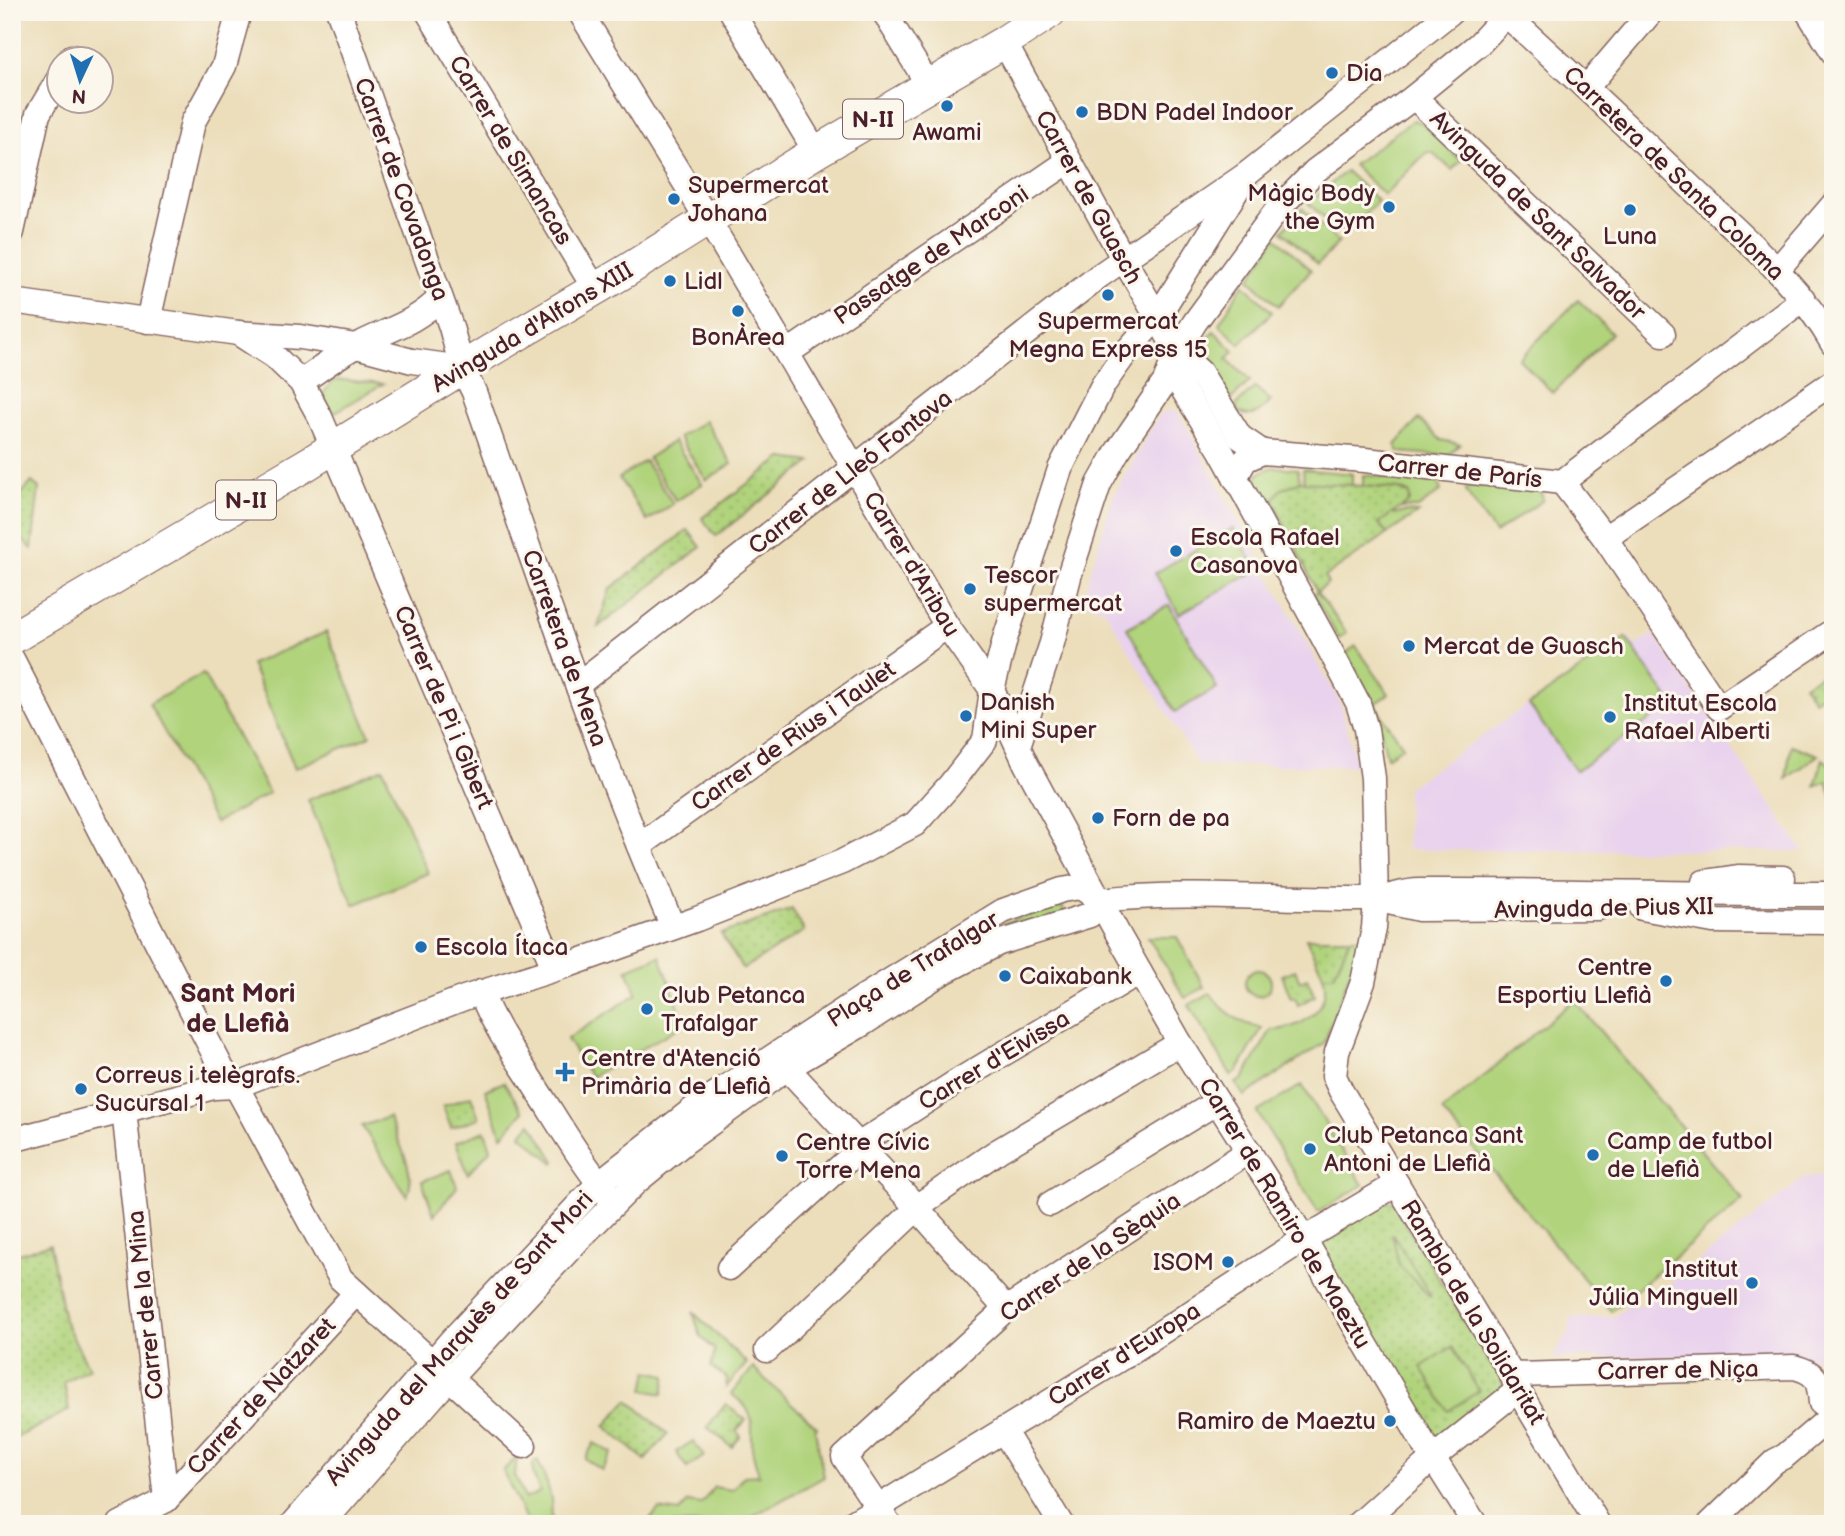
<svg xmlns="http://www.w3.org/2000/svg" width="1845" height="1536" font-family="'Balsamiq Sans',sans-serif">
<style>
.built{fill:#e9d2ed}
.park{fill:url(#park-dots);stroke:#7d7954;stroke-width:2}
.garden{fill:#b0d37c;stroke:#7d7954;stroke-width:2}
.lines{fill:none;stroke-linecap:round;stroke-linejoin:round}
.minor-casing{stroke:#83625d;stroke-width:27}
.major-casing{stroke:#83625d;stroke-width:34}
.minor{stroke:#fff;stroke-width:24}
.major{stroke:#fff;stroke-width:32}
.poi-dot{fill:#1f6fb2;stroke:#fbf7ec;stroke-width:2.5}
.labels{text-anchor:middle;stroke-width:6;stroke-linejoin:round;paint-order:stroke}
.shield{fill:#fbf7ec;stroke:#7f6065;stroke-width:2}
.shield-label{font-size:23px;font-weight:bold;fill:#4a1f2b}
.poi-label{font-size:24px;fill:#4a1f2b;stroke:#fbf7ec;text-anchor:start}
.street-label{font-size:24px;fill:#4a1f2b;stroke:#fbf7ec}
.neighbourhood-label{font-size:26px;font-weight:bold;fill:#4a1f2b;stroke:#fbf7ec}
</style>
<defs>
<pattern id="park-dots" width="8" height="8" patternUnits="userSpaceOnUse" patternTransform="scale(1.75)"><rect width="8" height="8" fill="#b0d37c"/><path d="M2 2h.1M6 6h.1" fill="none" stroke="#99b56b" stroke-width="1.8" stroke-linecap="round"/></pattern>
</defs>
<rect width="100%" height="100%" fill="#fbf7ec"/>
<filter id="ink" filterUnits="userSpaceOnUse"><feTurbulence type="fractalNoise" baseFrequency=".0143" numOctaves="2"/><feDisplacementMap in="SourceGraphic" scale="14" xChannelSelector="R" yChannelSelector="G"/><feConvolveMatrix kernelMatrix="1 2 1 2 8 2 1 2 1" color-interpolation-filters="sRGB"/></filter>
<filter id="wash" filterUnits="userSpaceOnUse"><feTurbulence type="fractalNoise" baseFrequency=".00686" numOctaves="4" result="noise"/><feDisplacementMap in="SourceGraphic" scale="28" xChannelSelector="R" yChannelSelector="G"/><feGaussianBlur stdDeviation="1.57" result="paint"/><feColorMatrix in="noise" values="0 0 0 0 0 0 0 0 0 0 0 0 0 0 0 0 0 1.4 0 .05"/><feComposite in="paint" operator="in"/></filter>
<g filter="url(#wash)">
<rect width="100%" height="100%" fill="#ecdebb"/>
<g class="built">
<polygon points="1170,410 1179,414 1341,705 1357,766 1198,765 1104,609 1082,602 1112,499 1160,414"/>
<polygon points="1653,634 1803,851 1407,850 1407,788 1627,636 1636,646"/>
<polygon points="1825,1175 1833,1261 1833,1353 1807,1360 1797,1354 1552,1358 1570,1330 1570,1318 1614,1317 1627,1307 1642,1306 1805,1177"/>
</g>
<g class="park">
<polygon points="782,458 811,462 716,536 702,518"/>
<polygon points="1300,481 1399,489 1410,495 1408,503 1379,523 1387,534 1325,577 1328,583 1317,592 1273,500 1280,490"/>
<polygon points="32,482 39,488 32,549 12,530 12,504"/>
<polygon points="688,530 701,547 598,627 610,589"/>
<polygon points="1833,667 1833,687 1814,700 1804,685"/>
<polygon points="792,909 804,931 743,969 721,934"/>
<polygon points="1306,938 1350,938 1334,975 1323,975"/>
<polygon points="1295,970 1300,981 1307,978 1315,996 1298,1005 1295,997 1291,998 1282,975"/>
<polygon points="471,1096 479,1118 451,1128 443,1106"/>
<polygon points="1386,1202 1395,1202 1408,1219 1404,1221 1492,1367 1496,1365 1504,1388 1445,1440 1433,1440 1416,1414 1420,1411 1318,1245 1321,1241"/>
<polygon points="50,1244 64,1320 89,1368 64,1382 69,1410 12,1440 12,1256"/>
<polygon points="628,1400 668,1434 645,1460 605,1426"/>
<polygon points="726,1404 746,1420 736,1431 741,1436 732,1447 707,1427"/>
</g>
<g class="garden">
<polygon points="1413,120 1422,123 1461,161 1452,170 1433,153 1427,152 1384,195 1353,165"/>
<polygon points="1346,171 1378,201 1344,236 1308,203"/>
<polygon points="1302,208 1339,242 1318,264 1282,231"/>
<polygon points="1276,237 1311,270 1278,306 1249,279"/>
<polygon points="1243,284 1272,312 1240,344 1219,324"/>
<polygon points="1578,300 1612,333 1553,393 1519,359"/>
<polygon points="1214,331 1234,351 1227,359 1250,381 1231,400 1204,353 1205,343"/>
<polygon points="344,380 383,384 335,412 331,410 322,395 333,381"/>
<path d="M 1255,387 L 1271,401 C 1261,412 1254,420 1238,412 L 1236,405 Z"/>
<polygon points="1419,419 1441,440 1460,444 1448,456 1399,452 1396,445"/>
<polygon points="705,421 732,464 706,480 679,437"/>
<polygon points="674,441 702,484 676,501 648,458"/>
<polygon points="645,461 673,504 647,521 619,478"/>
<polygon points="1273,467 1298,469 1300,481 1280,490 1273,500 1292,542 1285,545 1254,486 1259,473"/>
<polygon points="1303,469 1352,474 1352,485 1304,482"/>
<polygon points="1363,475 1438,482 1441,491 1418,508 1401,508 1410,501 1409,493 1399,489 1363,486"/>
<polygon points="1471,485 1537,490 1542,495 1543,500 1495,533 1466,492 1466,488"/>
<polygon points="1404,512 1418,513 1387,534 1379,523 1393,513 1395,515"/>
<polygon points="1233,528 1257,570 1179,614 1155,573"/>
<polygon points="1317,592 1347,633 1339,639 1313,594"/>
<polygon points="1169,605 1217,688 1175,712 1127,628"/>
<polygon points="326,632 370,736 295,768 251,664"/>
<polygon points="1626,638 1672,704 1576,771 1529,705"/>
<polygon points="1356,646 1389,694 1374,704 1403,746 1387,757 1374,704 1346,653"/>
<polygon points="203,674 269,793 215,823 149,704"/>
<polygon points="1791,745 1818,755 1786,779"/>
<polygon points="1823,759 1833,767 1832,798 1827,781 1815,786"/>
<polygon points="383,768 428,873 354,905 308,800"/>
<polygon points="1059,902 1067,915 968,950 981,932"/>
<polygon points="1148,937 1177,937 1204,987 1185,998"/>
<path d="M 1350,938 L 1361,938 L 1361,942 L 1324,1043 L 1244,1096 L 1236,1083 L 1243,1079 L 1271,1030 C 1302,1030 1333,1008 1323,975 L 1334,975 Z"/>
<polygon points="660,956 685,1024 591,1077 567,1039 637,994 627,969"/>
<circle cx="1258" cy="983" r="13"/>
<path d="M 1210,993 C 1223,1011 1239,1024 1262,1028 L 1237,1072 L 1231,1075 L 1189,1005 Z"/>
<polygon points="1574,1000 1743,1200 1611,1311 1442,1111"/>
<polygon points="504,1082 523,1112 502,1136 485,1090"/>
<polygon points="1302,1085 1363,1185 1318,1212 1257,1112"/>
<path d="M 389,1117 C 397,1139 418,1175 407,1196 L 362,1126 Z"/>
<polygon points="531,1123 555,1161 554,1163 521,1135"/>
<polygon points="485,1131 491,1149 468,1174 456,1142"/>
<polygon points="451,1170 457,1187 434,1215 422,1181"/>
<polygon points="1392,1233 1431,1296 1430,1297 1399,1265"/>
<polygon points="693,1312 747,1363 726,1387 727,1378 711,1367 715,1350 701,1337"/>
<polygon points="1452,1347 1479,1391 1448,1411 1421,1367"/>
<path d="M 753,1368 L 817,1427 L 815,1429 L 824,1477 L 738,1524 L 646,1524 L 659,1509 L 679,1512 L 688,1502 L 701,1504 L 714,1487 L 732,1490 L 744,1476 L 759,1475 C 757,1467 753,1457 752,1448 C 751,1421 757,1412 731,1394 Z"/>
<polygon points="648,1371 666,1375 663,1394 644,1390"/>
<polygon points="693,1441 704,1456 687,1468 676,1452"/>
<polygon points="594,1443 612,1453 602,1470 585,1459"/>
<path d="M 517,1456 L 515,1475 L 525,1499 L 540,1492 L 533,1474 L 533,1463 L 537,1460 C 548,1482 554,1499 551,1524 L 528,1524 L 503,1471 Z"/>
</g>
</g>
<g filter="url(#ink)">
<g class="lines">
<defs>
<g id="minor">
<path d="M 339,12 L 451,327 L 462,368 L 474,392 C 537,571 597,753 673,927"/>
<polyline points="428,12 595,289"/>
<polyline points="580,12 722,243 947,626 992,690 1026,764 1119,936 1180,1043 1304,1239 1423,1442 1475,1524"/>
<polyline points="732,12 816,152"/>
<polyline points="884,12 929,86"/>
<path d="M 1503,12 C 1570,72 1634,133 1698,194 C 1747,241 1800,285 1833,344"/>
<polyline points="1808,12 1833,52"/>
<polyline points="1004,42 1123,258 1177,351 1200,372 1240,437 1262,452"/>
<polyline points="70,60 72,57"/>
<polyline points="1587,87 1651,12"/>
<polyline points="1414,97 1663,334"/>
<polyline points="12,232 38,114 60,77"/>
<polyline points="1777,270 1833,205"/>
<polyline points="12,301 238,333 300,337 356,346 412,361 462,368"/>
<polyline points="148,321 193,122 224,66 239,12"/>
<polyline points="238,333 275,357 301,382 320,417 554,968"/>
<polyline points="1177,351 1182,388 1221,451 1323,637 1358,703 1366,729 1373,778 1376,899 1374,928 1363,982 1337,1052 1334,1076 1341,1091 1512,1375 1518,1390 1598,1524"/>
<polyline points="787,353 1069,161"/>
<path d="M 301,382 C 319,370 337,356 356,346 C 386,330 415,324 440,298"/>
<polyline points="1235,478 1245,460 1262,452 1365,460 1562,482 1803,299"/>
<polyline points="1562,482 1605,538 1719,708 1833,631"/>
<polyline points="1605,538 1833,382"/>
<polyline points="12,659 222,1069 236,1086 341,1279 524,1446"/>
<polyline points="577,685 1099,276 1247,174 1451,12"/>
<polyline points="1018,746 1052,643 1070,573 1099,484 1117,452 1165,382 1177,351 1195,322 1277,210 1315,171 1414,97 1479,44 1506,15"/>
<polyline points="639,846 947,626"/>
<polyline points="1704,882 1738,877 1783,878"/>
<path d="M 1101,900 C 1191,890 1282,900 1372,899 C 1388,899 1402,891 1419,891 C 1557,890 1695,895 1833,894"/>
<polyline points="1380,900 1419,909 1598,908"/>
<polyline points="1642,908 1713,921 1833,922"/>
<path d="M 481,992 C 494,1028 518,1059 538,1091 C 561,1127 582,1163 609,1196"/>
<polyline points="787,1068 908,1198 1006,1309"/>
<polyline points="124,1110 166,1500"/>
<polyline points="12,1140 214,1087 236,1086 464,998 571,964 697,919 842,862 915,824 950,785 985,740 992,690 1005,639 1060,469 1103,385 1127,351 1158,316 1247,174"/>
<polyline points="1050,1204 1217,1102"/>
<polyline points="729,1268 852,1156 858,1145 953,1084 1126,980 1140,973"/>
<polyline points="767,1350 925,1201 998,1151 1180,1043"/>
<path d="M 1512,1375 L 1794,1367 C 1817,1373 1819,1380 1821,1403"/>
<polyline points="1003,1430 1061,1524"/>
<polyline points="120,1524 166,1500 356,1293"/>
<polyline points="293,1524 449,1343 599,1183 696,1107 862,998 1003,911 1062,890 1080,887 1101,900"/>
<polyline points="322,1524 438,1391 578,1240 636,1182 686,1141 787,1068 864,1023 940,974 999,943 1090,915 1101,900"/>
<polyline points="851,1524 1126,1355 1304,1239 1397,1184"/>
<polyline points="889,1524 844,1457 1006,1309 1249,1151"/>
<polyline points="1359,1524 1433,1458 1518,1390"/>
<polyline points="1710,1524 1775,1461 1785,1456 1833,1415"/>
</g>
<polyline id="major" points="12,638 309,463 488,352 626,271 816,152 1004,42 1050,12"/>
</defs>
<use href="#minor" class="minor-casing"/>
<use href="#major" class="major-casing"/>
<use href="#minor" class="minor"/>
<use href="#major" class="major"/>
</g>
</g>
<g class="poi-dot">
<circle cx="1332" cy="73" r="7"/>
<circle cx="947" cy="106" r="7"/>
<circle cx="1082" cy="112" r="7"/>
<circle cx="674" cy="199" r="7"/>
<circle cx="1389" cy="207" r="7"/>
<circle cx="1630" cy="210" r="7"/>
<circle cx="670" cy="281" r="7"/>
<circle cx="1108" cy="295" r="7"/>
<circle cx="738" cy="311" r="7"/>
<circle cx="1176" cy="551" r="7"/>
<circle cx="970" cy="589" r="7"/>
<circle cx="1409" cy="646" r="7"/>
<circle cx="966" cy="716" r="7"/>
<circle cx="1610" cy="717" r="7"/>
<circle cx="1098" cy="818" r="7"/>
<circle cx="421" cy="947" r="7"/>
<circle cx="1005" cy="976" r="7"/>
<circle cx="1666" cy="981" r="7"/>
<circle cx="647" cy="1009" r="7"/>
<path d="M561.5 1061.5h7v7h7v7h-7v7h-7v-7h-7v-7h7z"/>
<circle cx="81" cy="1089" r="7"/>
<circle cx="1310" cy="1149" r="7"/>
<circle cx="1593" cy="1155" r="7"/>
<circle cx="782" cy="1156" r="7"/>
<circle cx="1228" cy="1262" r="7"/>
<circle cx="1752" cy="1283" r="7"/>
<circle cx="1390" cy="1421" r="7"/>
</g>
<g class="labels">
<g class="shield">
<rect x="843" y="99.5" width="60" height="39" rx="5"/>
<rect x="216" y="480.5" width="60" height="39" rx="5"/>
</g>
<g class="shield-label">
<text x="873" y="127">N-II</text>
<text x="246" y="508">N-II</text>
</g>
<g class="poi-label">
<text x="1346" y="81">Dia</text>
<text x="1096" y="120">BDN Padel Indoor</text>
<text x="947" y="140" text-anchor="middle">Awami</text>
<text x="688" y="193">Supermercat<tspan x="688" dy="28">Johana</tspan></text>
<text x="1375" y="201" text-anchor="end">Màgic Body<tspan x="1375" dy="28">the Gym</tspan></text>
<text x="1630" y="244" text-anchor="middle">Luna</text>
<text x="684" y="289">Lidl</text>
<text x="1108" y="329" text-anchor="middle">Supermercat<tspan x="1108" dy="28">Megna Express 15</tspan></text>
<text x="738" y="345" text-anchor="middle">BonÀrea</text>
<text x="1190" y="545">Escola Rafael<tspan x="1190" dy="28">Casanova</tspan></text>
<text x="984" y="583">Tescor<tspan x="984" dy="28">supermercat</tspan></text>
<text x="1423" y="654">Mercat de Guasch</text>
<text x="980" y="710">Danish<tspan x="980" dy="28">Mini Super</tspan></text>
<text x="1624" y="711">Institut Escola<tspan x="1624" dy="28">Rafael Alberti</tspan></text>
<text x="1112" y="826">Forn de pa</text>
<text x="435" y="955">Escola Ítaca</text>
<text x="1652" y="975" text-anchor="end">Centre<tspan x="1652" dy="28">Esportiu Llefià</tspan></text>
<text x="1019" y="984">Caixabank</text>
<text x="661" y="1003">Club Petanca<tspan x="661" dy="28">Trafalgar</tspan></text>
<text x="581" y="1066">Centre d'Atenció<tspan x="581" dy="28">Primària de Llefià</tspan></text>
<text x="95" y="1083">Correus i telègrafs.<tspan x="95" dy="28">Sucursal 1</tspan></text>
<text x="1324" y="1143">Club Petanca Sant<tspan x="1324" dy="28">Antoni de Llefià</tspan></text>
<text x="1607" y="1149">Camp de futbol<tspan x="1607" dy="28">de Llefià</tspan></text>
<text x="796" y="1150">Centre Cívic<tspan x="796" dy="28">Torre Mena</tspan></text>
<text x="1214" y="1270" text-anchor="end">ISOM</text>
<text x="1738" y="1277" text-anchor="end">Institut<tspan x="1738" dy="28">Júlia Minguell</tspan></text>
<text x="1376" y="1429" text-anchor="end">Ramiro de Maeztu</text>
</g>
<g class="street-label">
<text transform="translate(511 150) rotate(59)" y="8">Carrer de Simancas</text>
<text transform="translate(1674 173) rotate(44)" y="8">Carretera de Santa Coloma</text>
<text transform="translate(402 189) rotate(70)" y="8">Carrer de Covadonga</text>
<text transform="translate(1089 197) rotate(61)" y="8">Carrer de Guasch</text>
<text transform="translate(1538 215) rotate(44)" y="8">Avinguda de Sant Salvador</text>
<text transform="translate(931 255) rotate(-34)" y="8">Passatge de Marconi</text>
<text transform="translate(532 327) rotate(-31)" y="8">Avinguda d'Alfons XIII</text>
<text transform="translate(1460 471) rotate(6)" y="8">Carrer de París</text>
<text transform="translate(850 472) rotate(-38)" y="8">Carrer de Lleó Fontova</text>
<text transform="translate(912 564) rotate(59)" y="8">Carrer d'Aribau</text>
<text transform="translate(565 648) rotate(70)" y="8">Carretera de Mena</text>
<text transform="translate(444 707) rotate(67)" y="8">Carrer de Pi i Gibert</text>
<text transform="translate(793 736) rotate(-35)" y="8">Carrer de Rius i Taulet</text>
<text transform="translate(1604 908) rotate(-1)" y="8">Avinguda de Pius XII</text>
<text transform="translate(913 969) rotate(-32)" y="8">Plaça de Trafalgar</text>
<text transform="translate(994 1060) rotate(-31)" y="8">Carrer d'Eivissa</text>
<text transform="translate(1285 1213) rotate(59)" y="8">Carrer de Ramiro de Maeztu</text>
<text transform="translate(1090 1257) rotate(-34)" y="8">Carrer de la Sèquia</text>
<text transform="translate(145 1305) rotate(-96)" y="8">Carrer de la Mina</text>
<text transform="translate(1473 1312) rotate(59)" y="8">Rambla de la Solidaritat</text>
<text transform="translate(459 1338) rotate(-48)" y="8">Avinguda del Marquès de Sant Mori</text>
<text transform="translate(1124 1354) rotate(-32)" y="8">Carrer d'Europa</text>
<text transform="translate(1678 1370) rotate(-1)" y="8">Carrer de Niça</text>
<text transform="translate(261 1396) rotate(-47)" y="8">Carrer de Natzaret</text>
</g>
<g class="neighbourhood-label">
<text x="238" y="1002">Sant Mori<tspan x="238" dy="30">de Llefià</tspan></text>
</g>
</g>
<rect width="1845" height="1536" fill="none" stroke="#fbf7ec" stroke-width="42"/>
<g transform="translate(80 80) rotate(184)"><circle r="33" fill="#fbf7ec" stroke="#b4a19f" stroke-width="2"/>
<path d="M0-5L12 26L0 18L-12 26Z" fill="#1f6fb2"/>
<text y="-10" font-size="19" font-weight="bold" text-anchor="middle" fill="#4a1f2b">N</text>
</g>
</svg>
